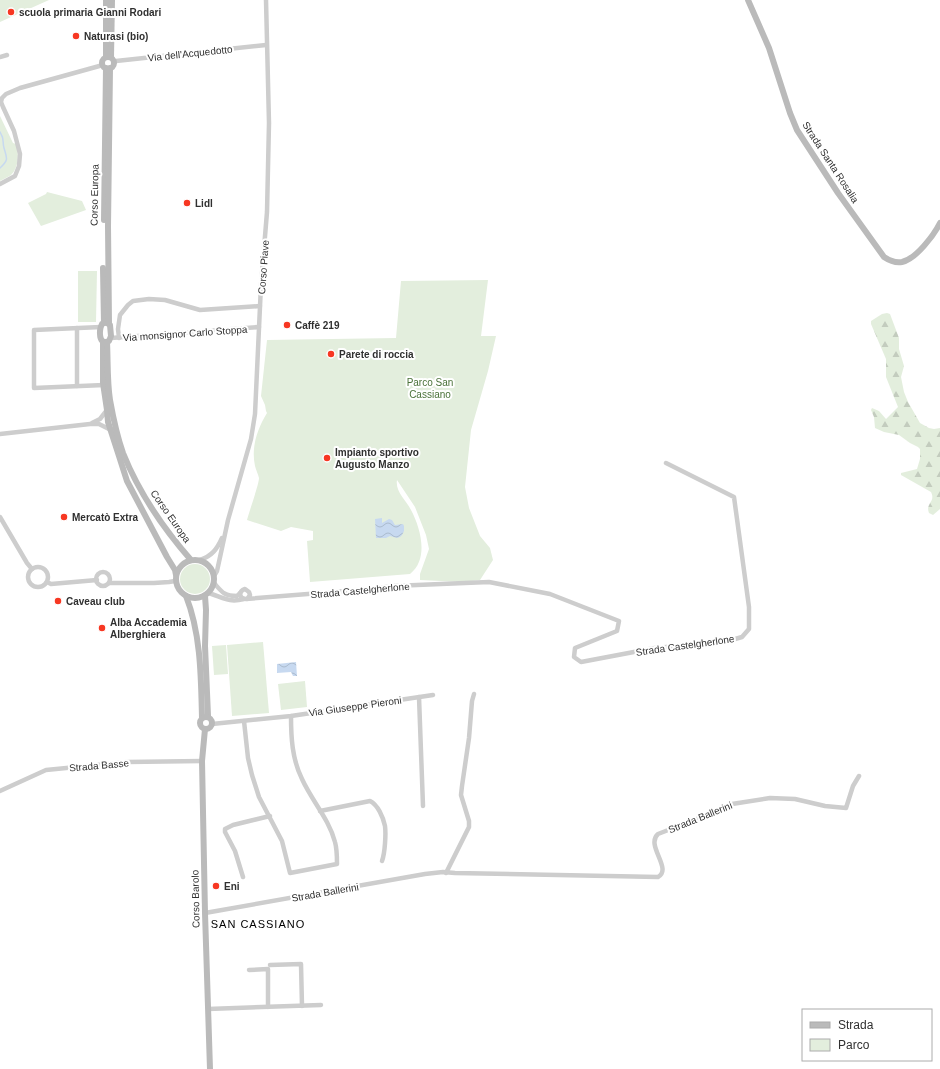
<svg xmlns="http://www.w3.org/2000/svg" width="940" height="1069" font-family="Helvetica,sans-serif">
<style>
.forest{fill:url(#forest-firs)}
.green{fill:#e3eedd}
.water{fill:url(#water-waves)}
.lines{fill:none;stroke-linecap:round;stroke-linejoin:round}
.stream{stroke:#c7d9f0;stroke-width:1.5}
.street{stroke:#cdcdcd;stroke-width:4.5}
.secondary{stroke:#bababa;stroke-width:6}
.poi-dot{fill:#f73722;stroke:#fff;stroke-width:1.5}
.labels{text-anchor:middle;stroke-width:4;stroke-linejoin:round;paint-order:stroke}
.poi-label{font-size:10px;font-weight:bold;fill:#303030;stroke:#fff;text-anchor:start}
.street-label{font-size:10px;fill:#303030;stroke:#fff}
.park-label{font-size:10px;fill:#497138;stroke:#fff}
.neighbourhood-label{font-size:11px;letter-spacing:1px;fill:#000;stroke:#fff}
</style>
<defs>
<pattern id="forest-firs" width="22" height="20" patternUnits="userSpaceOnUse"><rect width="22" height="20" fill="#e3eedd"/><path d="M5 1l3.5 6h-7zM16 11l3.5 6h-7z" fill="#c3ccbe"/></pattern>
<pattern id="water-waves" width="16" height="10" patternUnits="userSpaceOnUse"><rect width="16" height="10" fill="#c7d9f0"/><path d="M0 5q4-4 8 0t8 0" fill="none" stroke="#abbbce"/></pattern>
</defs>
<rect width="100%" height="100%" fill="#fff"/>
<path class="forest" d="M 887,313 L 890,314 L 899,338 L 899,349 L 904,366 L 901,377 L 904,392 L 908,402 L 920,423 L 929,428 L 934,429 L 940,428 L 940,509 L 933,515 L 929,513 C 925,503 936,502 931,492 L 901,475 L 901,473 L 917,469 L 920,459 L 920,449 L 918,447 L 910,443 L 899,435 L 884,432 L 875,428 L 874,417 L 871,410 L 872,408 L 879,411 L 886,419 L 898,407 L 886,377 L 886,359 L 871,324 L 871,321 L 882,314 Z"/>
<g class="green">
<polygon points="0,0 49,0 0,22"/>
<path d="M 0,116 L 13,143 L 16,144 C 19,152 19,168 11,175 C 8,177 4,179 0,181 Z"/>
<polygon points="47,192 82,201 86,210 41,226 28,203 46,194"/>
<polygon points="78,271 97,271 96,322 78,322"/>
<path d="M 488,280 L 481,336 L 496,336 L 488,371 L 471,430 L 465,487 L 469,508 L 480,536 L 490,548 L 493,560 L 480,580 L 463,582 L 420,580 L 420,574 L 429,549 L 426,535 L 415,507 L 397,480 C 395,492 406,500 411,510 C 421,529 429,559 410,574 L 310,582 L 307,541 L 313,540 L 313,531 L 291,527 L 281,531 L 247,520 C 249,512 259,484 259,478 C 258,474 256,470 255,466 C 251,448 257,429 267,413 L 266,411 L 265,405 L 261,396 L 267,340 L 396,338 L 401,281 Z"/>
<circle cx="195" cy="579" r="15"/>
<polygon points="263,642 269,713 232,716 227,645"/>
<polygon points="226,645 228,674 214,675 212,646"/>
<polygon points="305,681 307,707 281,710 278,684"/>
</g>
<g class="water">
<polygon points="382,518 382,523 389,519 392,520 395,525 403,524 404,526 404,531 402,535 400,537 397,538 390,536 386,538 376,538 375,519"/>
<polygon points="296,662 297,676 293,676 291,672 277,673 277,664"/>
</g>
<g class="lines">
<path class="stream" d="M 0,132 C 5,140 2,141 4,148 C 7,158 9,160 0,168"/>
<g class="street">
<polyline points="0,57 7,55"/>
<polyline points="114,63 116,61 266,45"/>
<polyline points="0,184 15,176 19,166 20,154 14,131 3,107 1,102 2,98 6,94 20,88 103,65"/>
<polyline points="101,327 34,330 34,388 104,385"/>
<polyline points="111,338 259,327"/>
<polyline points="119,338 118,329 120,315 128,305 133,301 149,299 165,300 200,310 260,306"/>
<polyline points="77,386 77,328"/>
<polyline points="92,423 100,419 107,410"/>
<polyline points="0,434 90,424 99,424 111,430"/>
<polyline points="0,517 27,563 32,569"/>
<path d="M 200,560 C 212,556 217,549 222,538"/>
<circle cx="38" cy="577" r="10"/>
<circle cx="103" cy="579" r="7"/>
<polyline points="214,576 217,571 222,548 228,520 251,439 255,414 261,285 267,212 269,123 266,0"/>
<polyline points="47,582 51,584 97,580"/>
<polyline points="109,583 154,583 169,582 175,581"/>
<path d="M 214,583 C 222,592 224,596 237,596 L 240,593"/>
<path d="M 208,593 C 216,595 223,599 230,600 C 235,601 240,600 244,599"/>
<path d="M 247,599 L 250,595 L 249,592 L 245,589 C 239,591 238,598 246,599 L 371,589 L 393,586 L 489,582 L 550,594 L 619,621 L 617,631 L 575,648 L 574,657 L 581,662 L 655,648 L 725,642 L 742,637 L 749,629 L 749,607 L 734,497 L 666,463"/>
<polyline points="419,697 423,806"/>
<path d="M 244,721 L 248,758 L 252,775 L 259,797 L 282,841 L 290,873 L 337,864 C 337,857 337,849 335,842 C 329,819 312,801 302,779 C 292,759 291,737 291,716"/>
<polyline points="212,724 291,716 433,695"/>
<polyline points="0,791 46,770 127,762 202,761"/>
<path d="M 320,811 L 370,801 C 378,805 383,817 385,826 C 386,834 385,853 382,861"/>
<polyline points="446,873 469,827 469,821 461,795 462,786 469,738 472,701 474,694"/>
<polyline points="243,877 235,851 225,832 225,829 233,825 270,816"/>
<path d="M 205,913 L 425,874 L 443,872 L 455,873 L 658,877 C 673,869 645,845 658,834 L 699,818 L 732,804 L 770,798 L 795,799 L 825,806 L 846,808 L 853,786 L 859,776"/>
<polyline points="270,965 301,964 302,1006"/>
<polyline points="249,970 268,969 268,1007"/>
<polyline points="208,1009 321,1005"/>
</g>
<g class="secondary">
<path d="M 748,0 L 769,48 L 790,113 L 797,130 L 838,193 L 884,257 C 890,261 896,263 902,262 C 916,259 934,235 940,223"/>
<polyline points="106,57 106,0"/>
<polyline points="111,57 112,0"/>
<circle cx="108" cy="63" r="6"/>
<polyline points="104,220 106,68"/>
<polyline points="103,268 104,323"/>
<path d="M 106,322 L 110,325 L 111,336 L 109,341 C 98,346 99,330 102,324 Z"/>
<polyline points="109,323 108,226 110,68"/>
<polyline points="103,342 103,383 107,410 108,422 119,456 127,481 167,557 175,570 176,575"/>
<path d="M 107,342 C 108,361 107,381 110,400 C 113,417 117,436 123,453 C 139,493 163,528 191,560"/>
<circle cx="195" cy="579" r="19"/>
<path d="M 186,596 C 201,634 201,677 202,718"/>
<polyline points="205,596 206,610 205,646 208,716"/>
<circle cx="206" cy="723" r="6"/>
<polyline points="205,729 202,761 205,913 210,1069"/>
</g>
</g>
<g class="poi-dot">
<circle cx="11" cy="12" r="4"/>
<circle cx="76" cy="36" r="4"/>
<circle cx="187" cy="203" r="4"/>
<circle cx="287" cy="325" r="4"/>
<circle cx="331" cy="354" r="4"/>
<circle cx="327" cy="458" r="4"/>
<circle cx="64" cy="517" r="4"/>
<circle cx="58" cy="601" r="4"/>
<circle cx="102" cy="628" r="4"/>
<circle cx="216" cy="886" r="4"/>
</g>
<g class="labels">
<g class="poi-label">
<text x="19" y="16">scuola primaria Gianni Rodari</text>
<text x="84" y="40">Naturasi (bio)</text>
<text x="195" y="207">Lidl</text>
<text x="295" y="329">Caffè 219</text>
<text x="339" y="358">Parete di roccia</text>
<text x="335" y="456">Impianto sportivo<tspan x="335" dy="12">Augusto Manzo</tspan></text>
<text x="72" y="521">Mercatò Extra</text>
<text x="66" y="605">Caveau club</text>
<text x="110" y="626">Alba Accademia<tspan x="110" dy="12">Alberghiera</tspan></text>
<text x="224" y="890">Eni</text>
</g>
<g class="street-label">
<text transform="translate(190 53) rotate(-6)" y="4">Via dell'Acquedotto</text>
<text transform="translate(831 162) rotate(57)" y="4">Strada Santa Rosalia</text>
<text transform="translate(94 195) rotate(-89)" y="4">Corso Europa</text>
<text transform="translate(263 267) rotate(-86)" y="4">Corso Piave</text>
<text transform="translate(185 333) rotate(-4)" y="4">Via monsignor Carlo Stoppa</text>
<text transform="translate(171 516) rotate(55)" y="4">Corso Europa</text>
<text transform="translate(360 590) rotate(-5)" y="4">Strada Castelgherlone</text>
<text transform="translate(685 645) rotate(-8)" y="4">Strada Castelgherlone</text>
<text transform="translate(355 706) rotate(-8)" y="4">Via Giuseppe Pieroni</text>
<text transform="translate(99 765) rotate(-5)" y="4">Strada Basse</text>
<text transform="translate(700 817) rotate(-22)" y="4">Strada Ballerini</text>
<text transform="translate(325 892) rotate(-10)" y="4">Strada Ballerini</text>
<text transform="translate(195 899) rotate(-91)" y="4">Corso Barolo</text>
</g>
<g class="park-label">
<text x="430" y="386">Parco San<tspan x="430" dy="12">Cassiano</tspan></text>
</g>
<g class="neighbourhood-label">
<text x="258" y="928">SAN CASSIANO</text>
</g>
</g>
<rect x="802" y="1009" width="130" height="52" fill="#ffffff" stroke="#acacac"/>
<rect x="810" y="1022" width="20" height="6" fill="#bababa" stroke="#acacac"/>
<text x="838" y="1029" font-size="12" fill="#303030">Strada</text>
<rect x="810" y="1039" width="20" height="12" fill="#e3eedd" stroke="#acacac"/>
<text x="838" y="1049" font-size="12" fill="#303030">Parco</text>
</svg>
